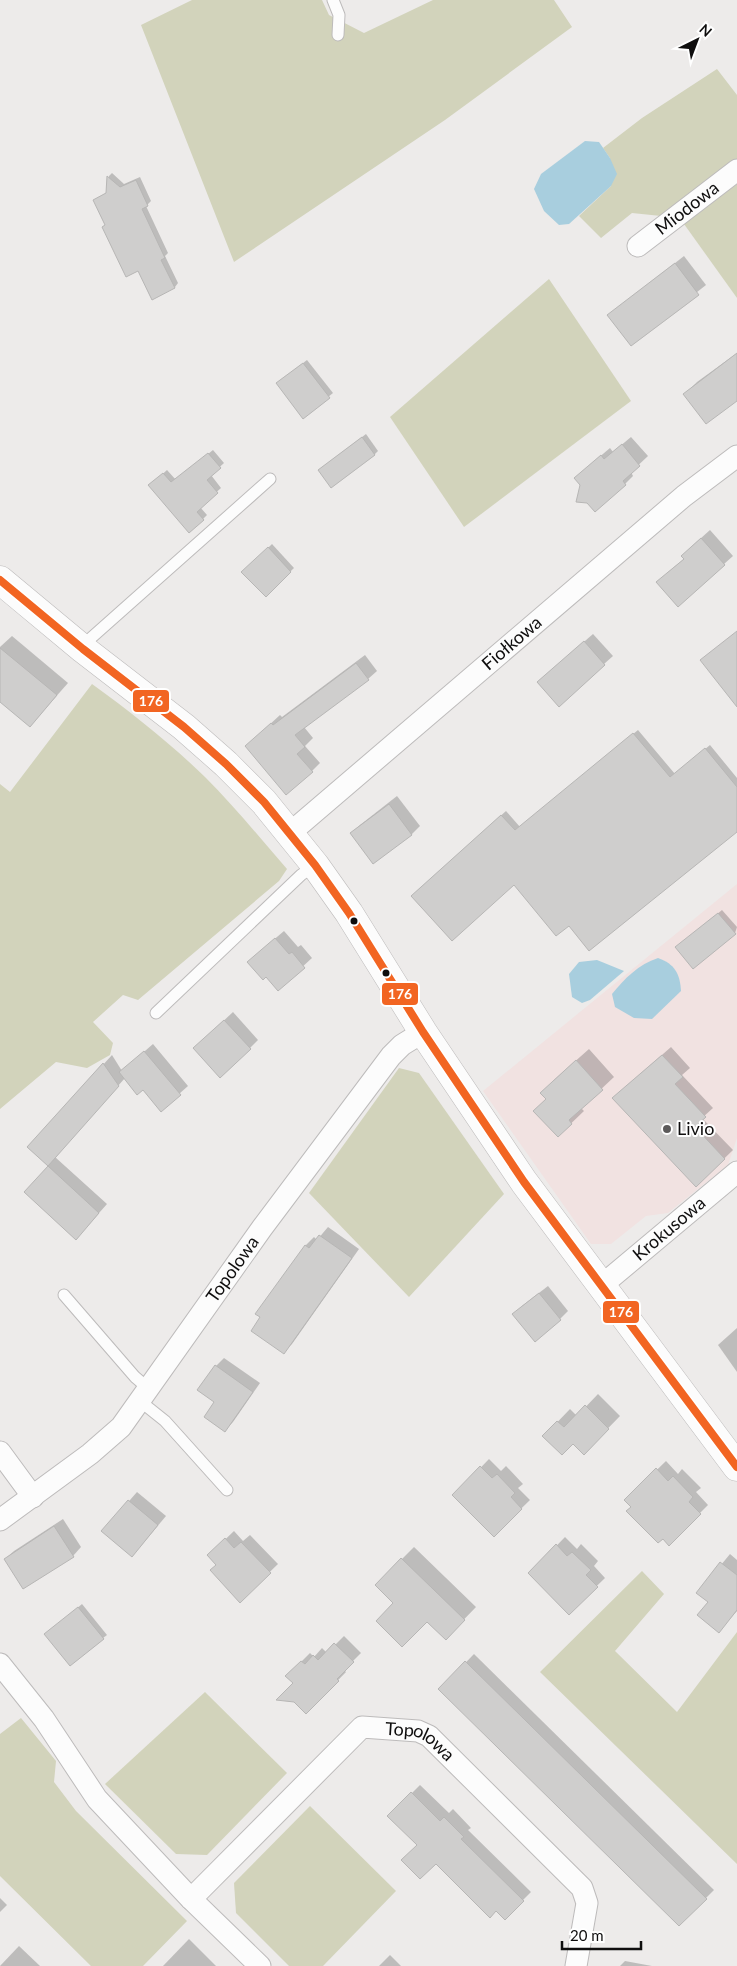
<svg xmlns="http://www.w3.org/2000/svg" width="737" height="1966" font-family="Lato,sans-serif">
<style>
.commercial{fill:#f1e2e1}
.green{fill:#d2d3bb}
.water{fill:#a8cede}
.shadow{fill:#0003}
.building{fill:#cfcecd;stroke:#b7b6b5}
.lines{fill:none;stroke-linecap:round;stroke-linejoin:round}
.service-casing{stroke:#bdbbbb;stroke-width:13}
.minor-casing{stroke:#bdbbbb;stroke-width:23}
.tertiary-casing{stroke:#bdbbbb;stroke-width:29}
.service{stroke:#fcfcfc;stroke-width:11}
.minor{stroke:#fcfcfc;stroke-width:21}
.tertiary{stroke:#fcfcfc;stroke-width:28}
.bus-1-casing{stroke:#fff;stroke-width:11}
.bus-1{stroke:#f26522;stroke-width:8}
.bus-dot{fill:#0f0e0e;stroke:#fff;stroke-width:2}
.poi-dot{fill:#5d5b5b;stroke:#fff;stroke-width:2}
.labels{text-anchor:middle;stroke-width:4;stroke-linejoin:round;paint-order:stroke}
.street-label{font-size:18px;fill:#0f0e0e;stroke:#fff}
.poi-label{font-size:18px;fill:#0f0e0e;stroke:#fff;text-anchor:start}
.line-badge{stroke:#fff;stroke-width:2}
.badge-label{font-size:14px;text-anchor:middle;font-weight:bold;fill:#fff}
</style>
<rect width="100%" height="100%" fill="#edebea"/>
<polygon class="commercial" points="737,884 737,1138 728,1165 668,1213 646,1216 611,1244 591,1244 483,1091"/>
<g class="green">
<polygon points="192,0 322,0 329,15 364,33 433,0 554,0 572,27 445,120 234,262 141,25"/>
<polygon points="717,69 737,95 737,159 661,216 632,213 601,238 579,216 611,186 610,158 603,148 642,118"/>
<polygon points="737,184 737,298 684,224"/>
<polygon points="549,279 631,401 464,527 390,417"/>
<path d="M 92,684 C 132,713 170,743 205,777 C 234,806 260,838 287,869 L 279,881 L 138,1000 L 123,995 L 93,1022 L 113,1043 L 110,1055 L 87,1068 L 56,1062 L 0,1109 L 0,784 L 10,792 Z"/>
<polygon points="399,1068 419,1073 504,1194 409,1297 309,1193"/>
<polygon points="642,1571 664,1594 615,1651 677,1712 737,1632 737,1864 540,1672"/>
<polygon points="205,1692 287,1773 207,1855 176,1854 105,1784"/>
<polygon points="21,1718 56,1761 54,1782 76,1811 187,1921 143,1966 91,1966 0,1876 0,1734"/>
<polygon points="310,1806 396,1891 323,1966 289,1966 236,1913 234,1883"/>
</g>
<g class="water">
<polygon points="585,141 599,142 610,158 617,174 611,186 569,224 559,225 544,211 534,189 541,174"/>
<path d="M 658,958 C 675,964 680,974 681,991 L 652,1019 L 634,1018 L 615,1007 L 612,994 C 624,979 639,964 658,958 Z"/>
<polygon points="597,960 624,971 590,1000 582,1003 572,997 569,974 579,962"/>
</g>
<g class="shadow">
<polygon points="112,173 124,184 140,177 151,201 146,206 168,253 165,256 178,283 175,287 139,270 106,224 94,200 108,192 109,176"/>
<polygon points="684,256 706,285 631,344 609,315"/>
<polygon points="737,353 737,398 685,394 697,382"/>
<polygon points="307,360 333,393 303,417 281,380"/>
<polygon points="366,434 378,451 375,454 319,470"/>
<polygon points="631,437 648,456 631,472 633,476 625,484 582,484 584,470 610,448 613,452"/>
<polygon points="213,450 224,463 211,475 221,488 200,507 207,515 203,519 154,482 167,470 176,480"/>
<polygon points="710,530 733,556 678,605 666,574 685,558 691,547"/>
<polygon points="272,544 294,568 266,595 243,572"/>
<polygon points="593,634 613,656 604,664 547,674"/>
<polygon points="12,636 68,683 30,726 0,701 0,647"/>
<polygon points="365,655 377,671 368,679 304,727 313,738 305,746 320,763 312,771 255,738 280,715 282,717"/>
<polygon points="638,730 675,774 710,745 737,778 737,786 733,789 737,794 737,830 569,924 514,883 416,892 506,811 520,827"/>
<polygon points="397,796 420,826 412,834 373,863 351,833 360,825"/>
<polygon points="722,910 737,927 735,933 681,944"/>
<polygon points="284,931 298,947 301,945 312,958 278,989 257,954"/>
<polygon points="233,1012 258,1040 250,1048 203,1040"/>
<polygon points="153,1044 188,1086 161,1110 143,1089 125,1078 55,1157 107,1204 84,1230 26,1192 49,1166 29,1146 112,1055 122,1071"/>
<polygon points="671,1047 690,1068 682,1075 713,1108 702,1118 733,1150 696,1186 622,1090"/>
<polygon points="589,1049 614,1077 581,1108 584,1111 558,1136 547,1098 554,1080"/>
<polygon points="328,1227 359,1249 292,1344 283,1352 262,1317 257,1314 306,1245 314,1237 317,1240"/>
<polygon points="548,1286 568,1311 560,1319 522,1306"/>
<polygon points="737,1328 737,1372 718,1345"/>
<polygon points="224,1358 260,1383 233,1422 225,1430 216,1402 216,1366"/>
<polygon points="598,1394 620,1416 584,1453 573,1443 544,1436 570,1409 577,1416"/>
<polygon points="489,1459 501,1471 506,1466 523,1484 518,1488 530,1500 494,1535 454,1495"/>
<polygon points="666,1461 678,1474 682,1469 701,1488 696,1492 708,1505 669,1544 626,1500"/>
<polygon points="137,1492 166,1516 140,1547 103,1531"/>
<polygon points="63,1519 81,1547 73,1556 5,1559 14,1551"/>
<polygon points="234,1531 243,1541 250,1535 278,1564 240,1601 217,1565 208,1556"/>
<polygon points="565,1537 577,1549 581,1544 598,1561 594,1566 605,1578 569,1613 530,1573"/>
<polygon points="414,1547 476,1607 446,1638 427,1620 395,1603 376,1585"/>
<polygon points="730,1554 737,1560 737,1611 719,1631 709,1602 698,1593"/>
<polygon points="82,1604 107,1635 103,1638 50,1631"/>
<polygon points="344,1636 361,1653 344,1670 346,1672 306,1713 295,1683 287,1676 310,1653 314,1657 322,1648 327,1653"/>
<polygon points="474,1654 714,1890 679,1925 440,1689"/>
<polygon points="420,1785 449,1813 453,1809 471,1828 468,1830 531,1892 505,1918 418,1845 389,1816"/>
<polygon points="0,1898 7,1905 0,1912"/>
<polygon points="189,1939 216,1966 163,1966"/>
<polygon points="19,1946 40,1966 0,1966"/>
<polygon points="390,1955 401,1966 379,1966"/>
<polygon points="625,1961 652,1966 620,1966"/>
</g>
<g class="building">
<polygon points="107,176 120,187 136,180 148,206 142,209 165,258 161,260 175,288 152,300 138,271 126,277 102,227 105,225 93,200 106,193"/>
<polygon points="675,263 699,295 631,346 607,315"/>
<polygon points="737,353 737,401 706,424 683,394"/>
<polygon points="303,363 330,398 303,419 276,383"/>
<polygon points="362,437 375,455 331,488 318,470"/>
<polygon points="622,444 640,466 623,481 626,485 595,512 587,503 576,502 580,485 574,478 601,455 604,459"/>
<polygon points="208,453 221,468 207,480 218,493 197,512 204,520 189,533 148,485 163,473 171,482"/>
<polygon points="701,538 725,565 678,607 656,582 684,559 681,556"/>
<polygon points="268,547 291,572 266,597 241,572"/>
<polygon points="737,631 737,707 700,660"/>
<polygon points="584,641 605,665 559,707 537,682"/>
<polygon points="0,648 57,695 30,727 0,702"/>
<polygon points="356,663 369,680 295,735 305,747 297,754 313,772 286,795 245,746 271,723 273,725"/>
<polygon points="633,733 670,777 705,748 737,787 737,832 589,951 569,926 556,936 514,885 452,941 411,896 501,815 515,830"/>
<polygon points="389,804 412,835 373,864 350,833"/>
<polygon points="718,913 736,934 693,969 675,947"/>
<polygon points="275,938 289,954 292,952 305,968 278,991 266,977 263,980 247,962"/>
<polygon points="224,1020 251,1049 220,1078 193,1048"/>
<polygon points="144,1051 181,1095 161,1112 143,1090 137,1095 119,1072"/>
<polygon points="662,1055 683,1077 675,1084 706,1117 695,1127 725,1159 696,1187 612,1098"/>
<polygon points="576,1060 603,1090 569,1120 572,1124 558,1137 533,1111 546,1099 540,1093"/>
<polygon points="103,1063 119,1086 48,1166 27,1147"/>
<polygon points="48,1166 99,1213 76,1240 24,1192"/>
<polygon points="319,1235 352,1258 284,1354 251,1331 260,1317 255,1314 305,1245 309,1248"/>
<polygon points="539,1293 561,1320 535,1342 512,1314"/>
<polygon points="215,1365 253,1392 225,1432 204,1417 214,1402 197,1390"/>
<polygon points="585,1405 609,1429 584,1455 573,1444 562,1455 542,1436 557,1421 564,1427"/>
<polygon points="480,1466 492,1478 497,1474 515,1493 511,1497 522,1509 494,1537 452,1495"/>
<polygon points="656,1468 668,1481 673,1476 693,1497 689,1502 701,1514 669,1546 663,1539 658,1543 626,1511 631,1507 624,1500"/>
<polygon points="128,1500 158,1525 132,1557 101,1531"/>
<polygon points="54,1526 74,1557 23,1589 4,1559"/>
<polygon points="225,1538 234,1548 241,1542 271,1573 240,1603 210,1570 216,1565 207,1555"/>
<polygon points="556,1544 567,1556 572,1552 591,1570 586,1575 598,1587 569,1615 528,1573"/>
<polygon points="401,1558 465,1620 446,1640 427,1622 402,1647 376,1621 393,1603 375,1585"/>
<polygon points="720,1562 737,1575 737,1610 719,1633 697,1615 708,1602 696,1593"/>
<polygon points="78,1607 104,1639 70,1666 44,1634"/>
<polygon points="334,1643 354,1662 337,1679 339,1681 306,1714 294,1702 276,1700 293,1683 285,1676 301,1661 305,1664 313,1655 318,1660"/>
<polygon points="465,1661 707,1899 679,1926 438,1689"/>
<polygon points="411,1792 440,1821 444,1817 464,1837 461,1839 524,1901 505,1920 496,1911 490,1918 436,1864 420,1879 401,1860 417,1845 387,1816"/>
</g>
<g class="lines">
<defs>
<g id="service">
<polyline points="333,0 339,15 338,35"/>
<polyline points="83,649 91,638 270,479"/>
<polyline points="156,1013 301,875 315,865"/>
<polyline points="64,1295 135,1377 149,1389"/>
<polyline points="140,1401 165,1421 227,1490"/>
</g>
<g id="minor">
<path id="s1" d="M 638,246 L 737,170"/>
<path id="s2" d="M 290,833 L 684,496 L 737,456"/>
<path id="s3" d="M 601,1286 L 737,1172"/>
<polyline points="0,1452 33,1497"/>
<path id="s4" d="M 0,1520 L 90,1454 L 121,1427 L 262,1228 L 391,1056 L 402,1045 L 423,1032"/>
<polyline points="0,1664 44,1719 97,1799 191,1899 260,1966"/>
<path id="s5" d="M 191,1899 L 362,1727 L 418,1731 L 429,1736 L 582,1888 L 587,1903 L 576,1966"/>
</g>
<polyline id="tertiary" points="0,580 83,649 184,727 226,764 264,802 315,865 349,913 423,1032 524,1182 737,1467"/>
</defs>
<use href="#service" class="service-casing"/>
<use href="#minor" class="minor-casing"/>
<use href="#tertiary" class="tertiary-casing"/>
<use href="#service" class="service"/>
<use href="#minor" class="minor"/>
<use href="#tertiary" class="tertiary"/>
<defs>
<polyline id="bus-1" points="0,580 83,649 184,727 226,764 264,802 315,865 349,913 423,1032 524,1182 737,1467"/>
</defs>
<use href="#bus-1" class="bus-1-casing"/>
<use href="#bus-1" class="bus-1"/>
</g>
<g class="bus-dot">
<circle cx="354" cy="921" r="4.5"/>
<circle cx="386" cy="973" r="4.5"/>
</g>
<circle class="poi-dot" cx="667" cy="1129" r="5"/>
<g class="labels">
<g class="street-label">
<text dy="6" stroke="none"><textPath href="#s1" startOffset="62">Miodowa</textPath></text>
<text dy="6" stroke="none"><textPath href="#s2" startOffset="292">Fiołkowa</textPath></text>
<text dy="6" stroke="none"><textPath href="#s3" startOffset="89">Krokusowa</textPath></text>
<text dy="6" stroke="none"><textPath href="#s4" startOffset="346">Topolowa</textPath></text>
<text dy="6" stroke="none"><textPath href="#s5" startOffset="304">Topolowa</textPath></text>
</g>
<g class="poi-label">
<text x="677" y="1135">Livio</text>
</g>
</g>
<g class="line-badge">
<rect x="132" y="689" width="38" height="24" rx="5" fill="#f26522"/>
<rect x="381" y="982" width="38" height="24" rx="5" fill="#f26522"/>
<rect x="602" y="1300" width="38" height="24" rx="5" fill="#f26522"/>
</g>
<g class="badge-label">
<text x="151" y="706">176</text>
<text x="400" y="999">176</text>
<text x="621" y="1317">176</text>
</g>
<g transform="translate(697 40) rotate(42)" stroke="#ffffff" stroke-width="4" paint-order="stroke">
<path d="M0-4L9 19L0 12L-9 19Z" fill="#0f0e0e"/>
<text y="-8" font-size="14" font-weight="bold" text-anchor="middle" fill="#0f0e0e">N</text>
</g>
<path d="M562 1941v8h79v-8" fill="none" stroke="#0f0e0e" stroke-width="2.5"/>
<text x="570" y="1941" font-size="15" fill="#0f0e0e" stroke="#ffffff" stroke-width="4" paint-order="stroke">20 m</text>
</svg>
